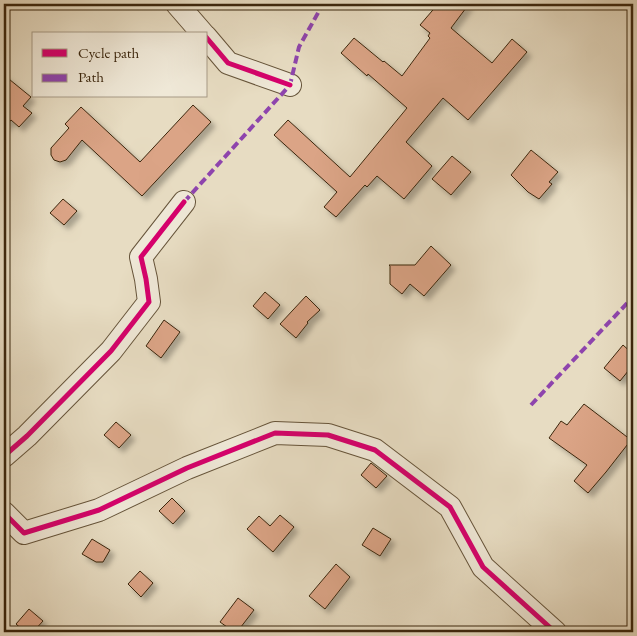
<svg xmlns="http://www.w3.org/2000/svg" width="637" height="636" font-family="'EB Garamond',serif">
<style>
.building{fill:#dba486;stroke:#3b260d;filter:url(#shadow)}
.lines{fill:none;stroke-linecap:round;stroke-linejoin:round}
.minor-casing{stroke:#66543a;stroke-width:24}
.minor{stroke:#efe8d7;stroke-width:22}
.quiet{stroke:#8e44ad;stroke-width:4;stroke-dasharray:8 4;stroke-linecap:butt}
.cycleway-casing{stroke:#efe8d7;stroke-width:8}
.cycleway{stroke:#d6006c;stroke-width:5}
</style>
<defs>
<filter id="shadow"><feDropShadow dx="4.5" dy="4.5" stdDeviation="2.5" flood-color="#0004"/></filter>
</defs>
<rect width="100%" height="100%" fill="#e7dcc2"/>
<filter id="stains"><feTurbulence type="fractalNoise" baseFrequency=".004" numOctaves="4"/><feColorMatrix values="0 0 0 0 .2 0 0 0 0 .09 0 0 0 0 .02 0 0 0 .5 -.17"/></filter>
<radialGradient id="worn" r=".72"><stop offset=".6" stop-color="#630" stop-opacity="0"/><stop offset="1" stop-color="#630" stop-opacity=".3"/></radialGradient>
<g class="building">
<polygon points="438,4 469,4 451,28 492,63 512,39 527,52 468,120 443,98 406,142 432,166 404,199 377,176 367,187 365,185 336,217 324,207 337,192 274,135 288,120 350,177 407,108 368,74 367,76 341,53 354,38 383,62 384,61 402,76 430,38 428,36 430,33 420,25"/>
<polygon points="4,75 31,97 23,106 32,113 19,127 11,120 4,128"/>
<polygon points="193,105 211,122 142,196 82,140 66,160 60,162 54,160 51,155 51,148 69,128 65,124 81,107 140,162"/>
<polygon points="531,150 558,172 549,182 552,184 539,199 528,192 511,175"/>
<polygon points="452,156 471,172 451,195 432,179"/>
<polygon points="63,199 77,211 64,225 50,213"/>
<polygon points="431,246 451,265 424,296 410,284 402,294 390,284 390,266 389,265 415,265"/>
<polygon points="265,292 280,305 268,319 253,306"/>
<polygon points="306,296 320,310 307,322 308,323 296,338 280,324"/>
<polygon points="164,320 180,332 161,358 146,346"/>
<polygon points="623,345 633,354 633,365 620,381 604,368"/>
<polygon points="584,404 631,440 606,472 588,493 574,481 587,465 549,438 561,421 567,425"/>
<polygon points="116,422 131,435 119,448 104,435"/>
<polygon points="371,463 387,476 376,488 361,475"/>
<polygon points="172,498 185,511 173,524 159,511"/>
<polygon points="280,515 294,527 273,552 247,529 259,516 270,526"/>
<polygon points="373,528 391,539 380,556 362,545"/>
<polygon points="92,539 110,550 103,562 96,562 82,554"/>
<polygon points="336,564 350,577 325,609 309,596"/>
<polygon points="140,571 153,583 141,597 128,584"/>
<polygon points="238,598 254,610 237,632 234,632 220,622"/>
<polygon points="29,609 43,621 33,632 25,632 16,624"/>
</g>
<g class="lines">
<defs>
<g id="minor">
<polyline points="177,4 203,34"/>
<polyline points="206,37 228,63 290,85"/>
<polyline points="4,456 27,436 111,351 149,302 146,279 141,257 184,202"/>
<polyline points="4,513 24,533 99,510 187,468 275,433 328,435 375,450 450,507 483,567 555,632"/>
</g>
</defs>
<use href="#minor" class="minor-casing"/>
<use href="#minor" class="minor"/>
<g class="quiet">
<polyline points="184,202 290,85 299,47 323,4"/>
<polyline points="531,405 633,297"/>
</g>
<defs>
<g id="cycleway">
<polyline points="206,37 228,63 290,85"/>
<polyline points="4,456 27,436 111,351 149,302 146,279 141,257 184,202"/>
<polyline points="4,513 24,533 99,510 187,468 275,433 328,435 375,450 450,507 483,567 555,632"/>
</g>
</defs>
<use href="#cycleway" class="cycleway-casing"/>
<use href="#cycleway" class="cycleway"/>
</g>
<rect width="637" height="636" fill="none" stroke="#e7dcc2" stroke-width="20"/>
<rect x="5" y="5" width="627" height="626" fill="none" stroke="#3b260d" stroke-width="2.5"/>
<rect x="10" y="10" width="617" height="616" fill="none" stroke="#3b260d"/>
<rect x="32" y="32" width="175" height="65" fill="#efe8d7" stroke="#a79a86"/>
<rect x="42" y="49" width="25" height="8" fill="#d6006c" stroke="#a79a86"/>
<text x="78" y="58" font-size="15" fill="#3b260d">Cycle path</text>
<rect x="42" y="74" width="25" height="8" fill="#8e44ad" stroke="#a79a86"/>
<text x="78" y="82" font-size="15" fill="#3b260d">Path</text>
<rect width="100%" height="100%" filter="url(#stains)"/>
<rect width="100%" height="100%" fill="url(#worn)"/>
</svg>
